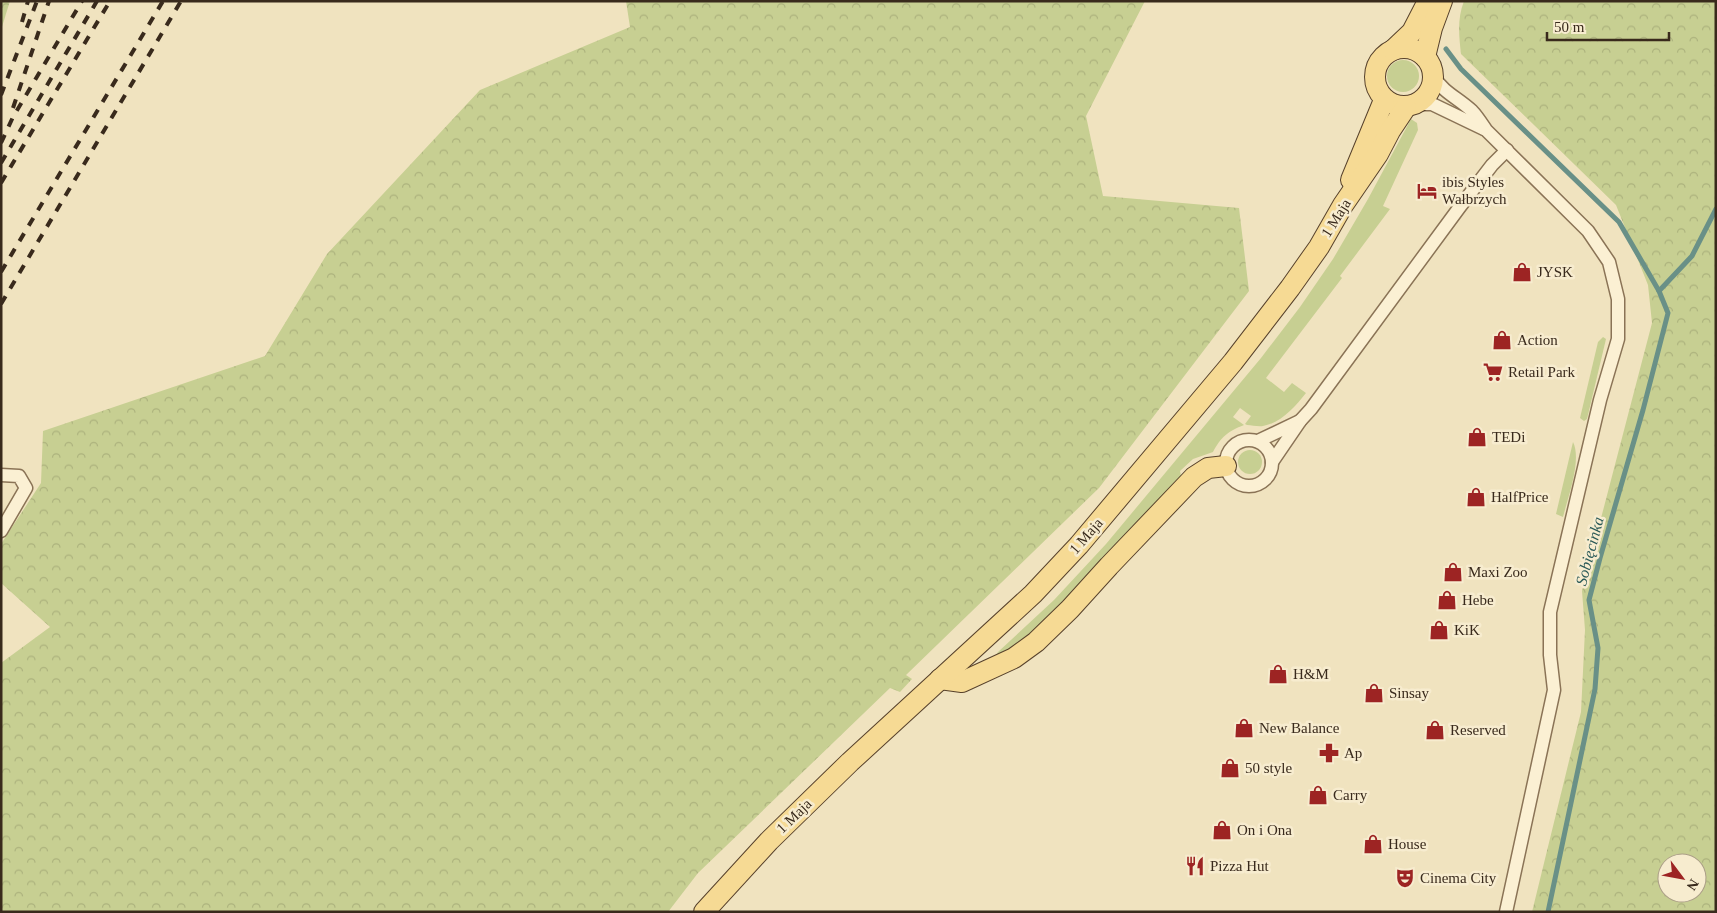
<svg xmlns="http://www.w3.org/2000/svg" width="1717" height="913" font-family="Georgia,serif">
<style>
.grass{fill:#c7cf92}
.forest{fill:url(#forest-crowns);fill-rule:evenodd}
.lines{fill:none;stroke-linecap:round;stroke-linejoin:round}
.stream{stroke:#699087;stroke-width:5}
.street-casing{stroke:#8a7356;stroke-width:15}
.primary-casing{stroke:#57412b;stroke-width:22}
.street{stroke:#fbf0d3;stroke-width:12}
.primary{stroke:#f6da94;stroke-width:20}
.rail{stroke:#392a1c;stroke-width:4;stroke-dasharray:9 9;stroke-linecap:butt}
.labels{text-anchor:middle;stroke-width:5;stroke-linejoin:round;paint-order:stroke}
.poi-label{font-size:15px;fill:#392a1c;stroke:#f7eccf;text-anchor:start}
.street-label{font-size:15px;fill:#392a1c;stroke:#f7eccf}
.water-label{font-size:16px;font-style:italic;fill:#2a5957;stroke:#f7eccf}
</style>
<defs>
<pattern id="forest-crowns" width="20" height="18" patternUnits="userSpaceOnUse" patternTransform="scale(1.25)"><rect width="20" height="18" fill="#c7cf92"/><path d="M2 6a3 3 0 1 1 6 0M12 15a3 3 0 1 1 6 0" fill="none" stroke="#acb27d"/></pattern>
</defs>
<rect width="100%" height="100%" fill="#f0e3bf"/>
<g class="grass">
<circle cx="1403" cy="76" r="16"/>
<path d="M 1411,119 L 1417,123 L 1418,130 L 1383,206 L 1390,209 L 1340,276 L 1342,278 L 1266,378 L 1284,392 L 1292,383 L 1306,393 C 1295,407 1281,423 1263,426 C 1258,427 1252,425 1247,425 L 1245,424 L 1251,416 L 1240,408 L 1233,417 L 1244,425 C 1228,431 1221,437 1213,452 L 1193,459 L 1180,471 L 1181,476 L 1033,636 L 993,660 L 998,652 L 1054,600 L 1106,544 L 1261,358 L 1300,307 L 1333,259 L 1368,199 Z"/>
<polygon points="1603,337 1606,339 1587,419 1584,421 1580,418 1598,342"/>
<path d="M 1573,442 C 1582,460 1568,497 1563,517 L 1556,514 Z"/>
<circle cx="1250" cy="462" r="12"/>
</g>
<g class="forest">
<polygon points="1,1 10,1 1,30"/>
<polygon points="626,1 1145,1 1086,116 1103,196 1239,208 1249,291 1099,488 906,675 912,679 900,692 890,688 698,873 668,912 1,912 1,663 50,627 1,583 1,544 41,483 43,431 265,356 327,254 480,90 630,27"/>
<path d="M 1464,1 L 1716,1 L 1716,912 L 1532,912 L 1581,712 L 1585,630 L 1582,591 L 1652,323 L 1648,285 L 1616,205 L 1461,54 C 1459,36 1457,19 1464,1 ZM 1667,863 L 1697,863 L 1697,893 L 1667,893 Z"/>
</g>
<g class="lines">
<g class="stream">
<polyline points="1446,49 1461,69 1619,222 1659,291 1668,313 1643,410 1600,558 1589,600 1598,648 1595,689 1548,912"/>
<polyline points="1659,291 1692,256 1716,209"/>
</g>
<defs>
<g id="street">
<path d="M 1433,76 C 1445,94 1457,97 1472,111 C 1477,116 1482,124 1486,130 L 1588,231 L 1609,262 L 1618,299 L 1618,339 L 1600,400 L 1550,612 L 1550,655 L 1554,690 L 1506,912"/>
<polyline points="1415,104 1432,104 1484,129"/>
<circle cx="1249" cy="463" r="23"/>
<polyline points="1258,441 1300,421"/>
<polyline points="1272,462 1300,421 1311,409 1459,208 1492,165 1507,150"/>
<polyline points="1,475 19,476 26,488 1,531"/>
</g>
<g id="primary">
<circle cx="1404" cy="77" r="29"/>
<polyline points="1393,50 1412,32 1428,1"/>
<polyline points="1425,57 1432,28 1442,1"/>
<polyline points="1351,180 1384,100"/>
<polyline points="940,679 962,682 1014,658 1036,642 1070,609 1109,566 1194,477 1208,468 1226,466"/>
<polyline points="704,912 769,841 850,762 1033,594 1079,545 1233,362 1290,288 1319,247 1343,205 1378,154 1390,131 1406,107"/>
</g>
</defs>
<use href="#street" class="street-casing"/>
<use href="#primary" class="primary-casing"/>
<use href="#street" class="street"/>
<use href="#primary" class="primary"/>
<g class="rail">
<polyline points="22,22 28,1"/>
<polyline points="1,95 37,1"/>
<polyline points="13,108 49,1"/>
<polyline points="1,143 13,117 82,1"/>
<polyline points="1,163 97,1"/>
<polyline points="1,183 110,1"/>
<polyline points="1,272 163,1"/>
<polyline points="1,304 181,1"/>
</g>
</g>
<defs>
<symbol id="hotel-bare" viewBox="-9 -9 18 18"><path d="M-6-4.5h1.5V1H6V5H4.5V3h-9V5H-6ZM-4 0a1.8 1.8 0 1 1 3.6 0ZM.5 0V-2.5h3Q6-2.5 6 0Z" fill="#9d2423" stroke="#f7eccf" stroke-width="2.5" paint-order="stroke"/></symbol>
<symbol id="shop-bare" viewBox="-9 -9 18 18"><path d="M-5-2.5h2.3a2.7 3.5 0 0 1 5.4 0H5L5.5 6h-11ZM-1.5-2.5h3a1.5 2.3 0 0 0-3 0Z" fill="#9d2423" stroke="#f7eccf" stroke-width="2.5" paint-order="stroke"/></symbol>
<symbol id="supermarket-bare" viewBox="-9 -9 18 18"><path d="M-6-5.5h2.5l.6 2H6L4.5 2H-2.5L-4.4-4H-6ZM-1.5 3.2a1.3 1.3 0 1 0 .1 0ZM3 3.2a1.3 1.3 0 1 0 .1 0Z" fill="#9d2423" stroke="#f7eccf" stroke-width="2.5" paint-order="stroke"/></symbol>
<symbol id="pharmacy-bare" viewBox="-9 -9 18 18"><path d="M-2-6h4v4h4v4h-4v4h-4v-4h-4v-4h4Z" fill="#9d2423" stroke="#f7eccf" stroke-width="2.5" paint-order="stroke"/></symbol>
<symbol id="restaurant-bare" viewBox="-9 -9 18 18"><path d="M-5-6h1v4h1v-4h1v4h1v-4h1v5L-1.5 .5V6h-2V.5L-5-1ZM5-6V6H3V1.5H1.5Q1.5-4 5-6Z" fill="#9d2423" stroke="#f7eccf" stroke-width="2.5" paint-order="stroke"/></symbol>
<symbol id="theatre-bare" viewBox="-9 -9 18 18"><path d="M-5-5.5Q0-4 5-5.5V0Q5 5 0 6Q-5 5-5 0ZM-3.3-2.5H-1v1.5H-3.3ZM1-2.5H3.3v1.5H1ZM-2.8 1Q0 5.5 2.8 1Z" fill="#9d2423" stroke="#f7eccf" stroke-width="2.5" paint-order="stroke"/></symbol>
</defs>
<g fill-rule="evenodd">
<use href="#hotel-bare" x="1413" y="177" width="28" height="28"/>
<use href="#shop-bare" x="1508" y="258" width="28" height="28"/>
<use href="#shop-bare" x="1488" y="326" width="28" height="28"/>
<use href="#supermarket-bare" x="1479" y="358" width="28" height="28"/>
<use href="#shop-bare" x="1463" y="423" width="28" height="28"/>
<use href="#shop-bare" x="1462" y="483" width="28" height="28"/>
<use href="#shop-bare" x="1439" y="558" width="28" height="28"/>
<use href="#shop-bare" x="1433" y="586" width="28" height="28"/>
<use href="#shop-bare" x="1425" y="616" width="28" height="28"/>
<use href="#shop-bare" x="1264" y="660" width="28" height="28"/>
<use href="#shop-bare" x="1360" y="679" width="28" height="28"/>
<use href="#shop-bare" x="1230" y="714" width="28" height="28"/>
<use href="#shop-bare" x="1421" y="716" width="28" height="28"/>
<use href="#pharmacy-bare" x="1315" y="739" width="28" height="28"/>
<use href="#shop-bare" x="1216" y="754" width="28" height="28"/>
<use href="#shop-bare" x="1304" y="781" width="28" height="28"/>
<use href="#shop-bare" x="1208" y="816" width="28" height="28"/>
<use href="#shop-bare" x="1359" y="830" width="28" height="28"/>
<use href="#restaurant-bare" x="1181" y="852" width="28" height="28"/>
<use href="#theatre-bare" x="1391" y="864" width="28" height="28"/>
</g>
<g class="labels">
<g class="poi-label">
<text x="1442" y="187">ibis Styles<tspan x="1442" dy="17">Wałbrzych</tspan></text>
<text x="1537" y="277">JYSK</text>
<text x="1517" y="345">Action</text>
<text x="1508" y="377">Retail Park</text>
<text x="1492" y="442">TEDi</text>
<text x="1491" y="502">HalfPrice</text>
<text x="1468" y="577">Maxi Zoo</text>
<text x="1462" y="605">Hebe</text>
<text x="1454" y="635">KiK</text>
<text x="1293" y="679">H&amp;M</text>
<text x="1389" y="698">Sinsay</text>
<text x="1259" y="733">New Balance</text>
<text x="1450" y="735">Reserved</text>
<text x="1344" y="758">Ap</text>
<text x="1245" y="773">50 style</text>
<text x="1333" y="800">Carry</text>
<text x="1237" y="835">On i Ona</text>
<text x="1388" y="849">House</text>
<text x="1210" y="871">Pizza Hut</text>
<text x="1420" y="883">Cinema City</text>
</g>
<g class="street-label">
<text transform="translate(1336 218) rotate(-58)" y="5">1 Maja</text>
<text transform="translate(1086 536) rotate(-49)" y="5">1 Maja</text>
<text transform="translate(794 816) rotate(-44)" y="5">1 Maja</text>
</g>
<g class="water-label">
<text transform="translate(1589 551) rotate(-75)" y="6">Sobięcinka</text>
</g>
</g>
<rect width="1717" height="913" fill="none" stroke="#392a1c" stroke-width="5"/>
<g transform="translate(1682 878) rotate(122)"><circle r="24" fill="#f7eccf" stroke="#ab9e87"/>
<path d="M0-4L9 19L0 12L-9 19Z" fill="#9d2423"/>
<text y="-8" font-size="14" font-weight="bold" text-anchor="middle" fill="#392a1c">N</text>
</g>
<path d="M1547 32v8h122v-8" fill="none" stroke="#392a1c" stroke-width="2.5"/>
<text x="1554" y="32" font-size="15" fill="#392a1c" stroke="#f7eccf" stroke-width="4" paint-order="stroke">50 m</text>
</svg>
